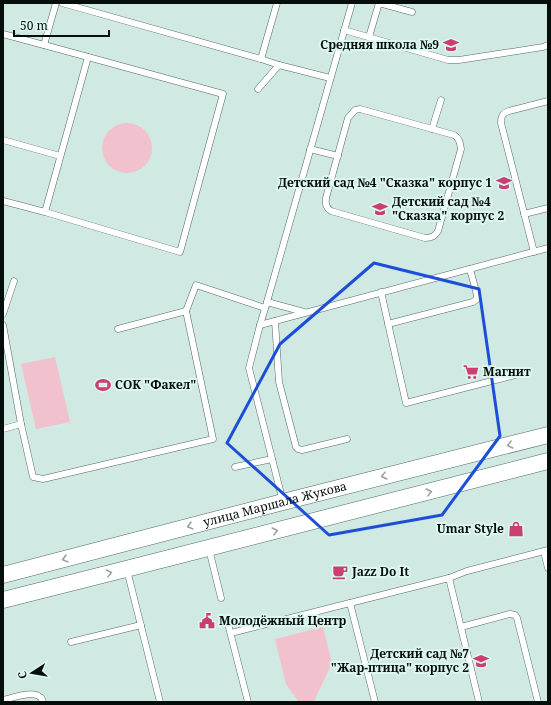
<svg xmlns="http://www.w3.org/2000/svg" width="551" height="705" font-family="'Noto Serif',serif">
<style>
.green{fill:#f1c1cd}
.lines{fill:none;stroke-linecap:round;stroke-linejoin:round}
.service-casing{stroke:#536964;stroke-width:7}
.secondary-casing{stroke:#536964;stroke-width:17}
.service{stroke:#fff;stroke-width:6}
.secondary{stroke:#fff;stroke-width:16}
.oneway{stroke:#9b9f9e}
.marked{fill:none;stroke:#1d4ed8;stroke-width:3;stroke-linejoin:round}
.labels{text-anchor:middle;stroke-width:4;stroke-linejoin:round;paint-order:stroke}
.poi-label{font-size:12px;font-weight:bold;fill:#060e0c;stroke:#ddf6f0;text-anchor:start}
.street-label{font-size:12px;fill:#060e0c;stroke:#ddf6f0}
</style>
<rect width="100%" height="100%" fill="#d0e9e3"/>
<g class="green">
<circle cx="127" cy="148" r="25"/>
<polygon points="55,357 70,422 36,429 21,364"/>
<polygon points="323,627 332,663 314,701 309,702 299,702 286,684 275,639"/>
</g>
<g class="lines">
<defs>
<g id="service">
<polyline points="62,3 261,59 279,65 330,78"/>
<polyline points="344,30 448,60 459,60 543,47 548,45"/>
<polyline points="3,34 44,45 56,3"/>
<polyline points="369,37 379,3 412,12"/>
<polyline points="261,59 277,3"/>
<polyline points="258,89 279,65"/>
<path d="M 360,109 L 454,135 C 459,138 460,142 461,149 L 438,231 C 435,236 432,238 425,238 L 331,211 C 326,208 325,204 326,198 L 348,118 L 355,110 Z"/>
<polyline points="432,129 441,100"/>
<polyline points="3,140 60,156"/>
<polyline points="310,149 338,156"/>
<polyline points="3,201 45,212 88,57 44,45"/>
<polyline points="45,212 180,252 223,94 88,57"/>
<polyline points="524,214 548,208"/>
<path d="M 534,252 L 501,123 C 501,117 502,113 509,111 L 548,101"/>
<polyline points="381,292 406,403 515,375"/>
<polyline points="267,302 304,312"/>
<polyline points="3,314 14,281"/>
<polyline points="275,321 279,382 296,447 298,449 302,450 347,439"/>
<polyline points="388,324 473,302 477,299 477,295 470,269"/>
<polyline points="3,325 21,424"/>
<polyline points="260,325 548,248"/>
<polyline points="118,329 186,311"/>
<polyline points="3,429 21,424 33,477 43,479 213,439 186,311 196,285 265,308"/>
<polyline points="235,467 272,459"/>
<polyline points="283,502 249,368 260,325 267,302 352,3"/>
<polyline points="209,549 221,598"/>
<polyline points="544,552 548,568"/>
<polyline points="127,570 160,702"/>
<polyline points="449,578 479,702"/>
<polyline points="350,603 449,578 467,571 548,550"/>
<polyline points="227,620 248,702"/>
<polyline points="461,627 510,614 515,615 517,618 538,702"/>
<polyline points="231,633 350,603 375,702"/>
<polyline points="71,642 141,625"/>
<path d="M 3,700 C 12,698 33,690 40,697 C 41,697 43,701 43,702"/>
</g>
<g id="secondary">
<path id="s1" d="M 3,575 L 283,502 L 548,435"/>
<polyline points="3,600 126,569 548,461"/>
</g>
</defs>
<use href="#service" class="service-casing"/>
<use href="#secondary" class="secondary-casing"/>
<use href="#service" class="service"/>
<use href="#secondary" class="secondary"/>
</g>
<defs><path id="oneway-chevron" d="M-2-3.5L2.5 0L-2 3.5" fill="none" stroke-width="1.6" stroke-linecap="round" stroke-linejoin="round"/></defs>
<g class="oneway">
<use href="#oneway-chevron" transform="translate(510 445) rotate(166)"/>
<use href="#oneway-chevron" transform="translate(384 476) rotate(166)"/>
<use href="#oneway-chevron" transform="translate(429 492) rotate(-14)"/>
<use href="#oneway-chevron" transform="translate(190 526) rotate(165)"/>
<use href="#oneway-chevron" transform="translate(275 531) rotate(-14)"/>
<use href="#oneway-chevron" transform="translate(65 559) rotate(165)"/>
<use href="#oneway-chevron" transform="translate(109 573) rotate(-14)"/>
</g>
<path class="marked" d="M 374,263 L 479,289 L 500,436 L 442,515 L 329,535 L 227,443 L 280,344 Z"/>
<defs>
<symbol id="school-bare" viewBox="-9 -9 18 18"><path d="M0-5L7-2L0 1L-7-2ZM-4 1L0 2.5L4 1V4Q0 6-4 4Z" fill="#ca3e72" stroke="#ddf6f0" stroke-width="2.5" paint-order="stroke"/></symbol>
<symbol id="supermarket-bare" viewBox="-9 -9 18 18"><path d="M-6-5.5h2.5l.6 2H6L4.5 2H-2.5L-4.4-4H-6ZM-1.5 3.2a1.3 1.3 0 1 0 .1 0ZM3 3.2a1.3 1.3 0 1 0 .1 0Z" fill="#ca3e72" stroke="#ddf6f0" stroke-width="2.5" paint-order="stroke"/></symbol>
<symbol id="stadium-bare" viewBox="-9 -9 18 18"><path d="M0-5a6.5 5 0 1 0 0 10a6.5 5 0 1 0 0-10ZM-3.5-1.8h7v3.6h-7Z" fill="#ca3e72" stroke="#ddf6f0" stroke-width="2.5" paint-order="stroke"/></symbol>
<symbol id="shop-bare" viewBox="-9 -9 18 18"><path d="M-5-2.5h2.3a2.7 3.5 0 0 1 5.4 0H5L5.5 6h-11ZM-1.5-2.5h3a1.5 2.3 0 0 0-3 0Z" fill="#ca3e72" stroke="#ddf6f0" stroke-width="2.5" paint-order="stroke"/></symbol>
<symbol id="cafe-bare" viewBox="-9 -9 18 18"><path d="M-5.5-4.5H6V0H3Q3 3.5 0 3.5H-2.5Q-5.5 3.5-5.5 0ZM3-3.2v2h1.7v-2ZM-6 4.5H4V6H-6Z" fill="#ca3e72" stroke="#ddf6f0" stroke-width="2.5" paint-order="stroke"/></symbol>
<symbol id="civic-bare" viewBox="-9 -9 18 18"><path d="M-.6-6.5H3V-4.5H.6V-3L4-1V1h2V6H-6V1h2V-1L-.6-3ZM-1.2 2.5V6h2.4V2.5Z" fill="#ca3e72" stroke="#ddf6f0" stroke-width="2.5" paint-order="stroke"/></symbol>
</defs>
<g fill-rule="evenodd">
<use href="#school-bare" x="440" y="34" width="22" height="22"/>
<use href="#school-bare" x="493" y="172" width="22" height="22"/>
<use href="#school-bare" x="369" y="198" width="22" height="22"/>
<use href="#supermarket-bare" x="460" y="361" width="22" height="22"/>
<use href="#stadium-bare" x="92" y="374" width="22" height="22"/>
<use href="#shop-bare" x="505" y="518" width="22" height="22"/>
<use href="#cafe-bare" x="329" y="561" width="22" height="22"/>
<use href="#civic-bare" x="196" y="610" width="22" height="22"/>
<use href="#school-bare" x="470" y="650" width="22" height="22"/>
</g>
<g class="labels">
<g class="poi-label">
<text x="439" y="49" text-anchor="end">Средняя школа №9</text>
<text x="492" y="187" text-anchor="end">Детский сад №4 "Сказка" корпус 1</text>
<text x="392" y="206">Детский сад №4<tspan x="392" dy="14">"Сказка" корпус 2</tspan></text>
<text x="483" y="376">Магнит</text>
<text x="115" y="389">СОК "Факел"</text>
<text x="504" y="533" text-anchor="end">Umar Style</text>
<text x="352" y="576">Jazz Do It</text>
<text x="219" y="625">Молодёжный Центр</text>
<text x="469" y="658" text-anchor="end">Детский сад №7<tspan x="469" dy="14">"Жар-птица" корпус 2</tspan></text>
</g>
<g class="street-label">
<text dy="4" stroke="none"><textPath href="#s1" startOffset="281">улица Маршала Жукова</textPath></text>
</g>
</g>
<rect width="551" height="705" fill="none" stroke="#060e0c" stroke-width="8"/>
<g transform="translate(32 673) rotate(258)" stroke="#ddf6f0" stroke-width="3" paint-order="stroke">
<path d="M0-3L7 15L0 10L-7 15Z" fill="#060e0c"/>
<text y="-6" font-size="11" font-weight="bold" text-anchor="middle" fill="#060e0c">С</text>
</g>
<path d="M14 30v6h95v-6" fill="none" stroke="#060e0c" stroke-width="2"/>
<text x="20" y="30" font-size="12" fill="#060e0c" stroke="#ddf6f0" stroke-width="3" paint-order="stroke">50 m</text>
</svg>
